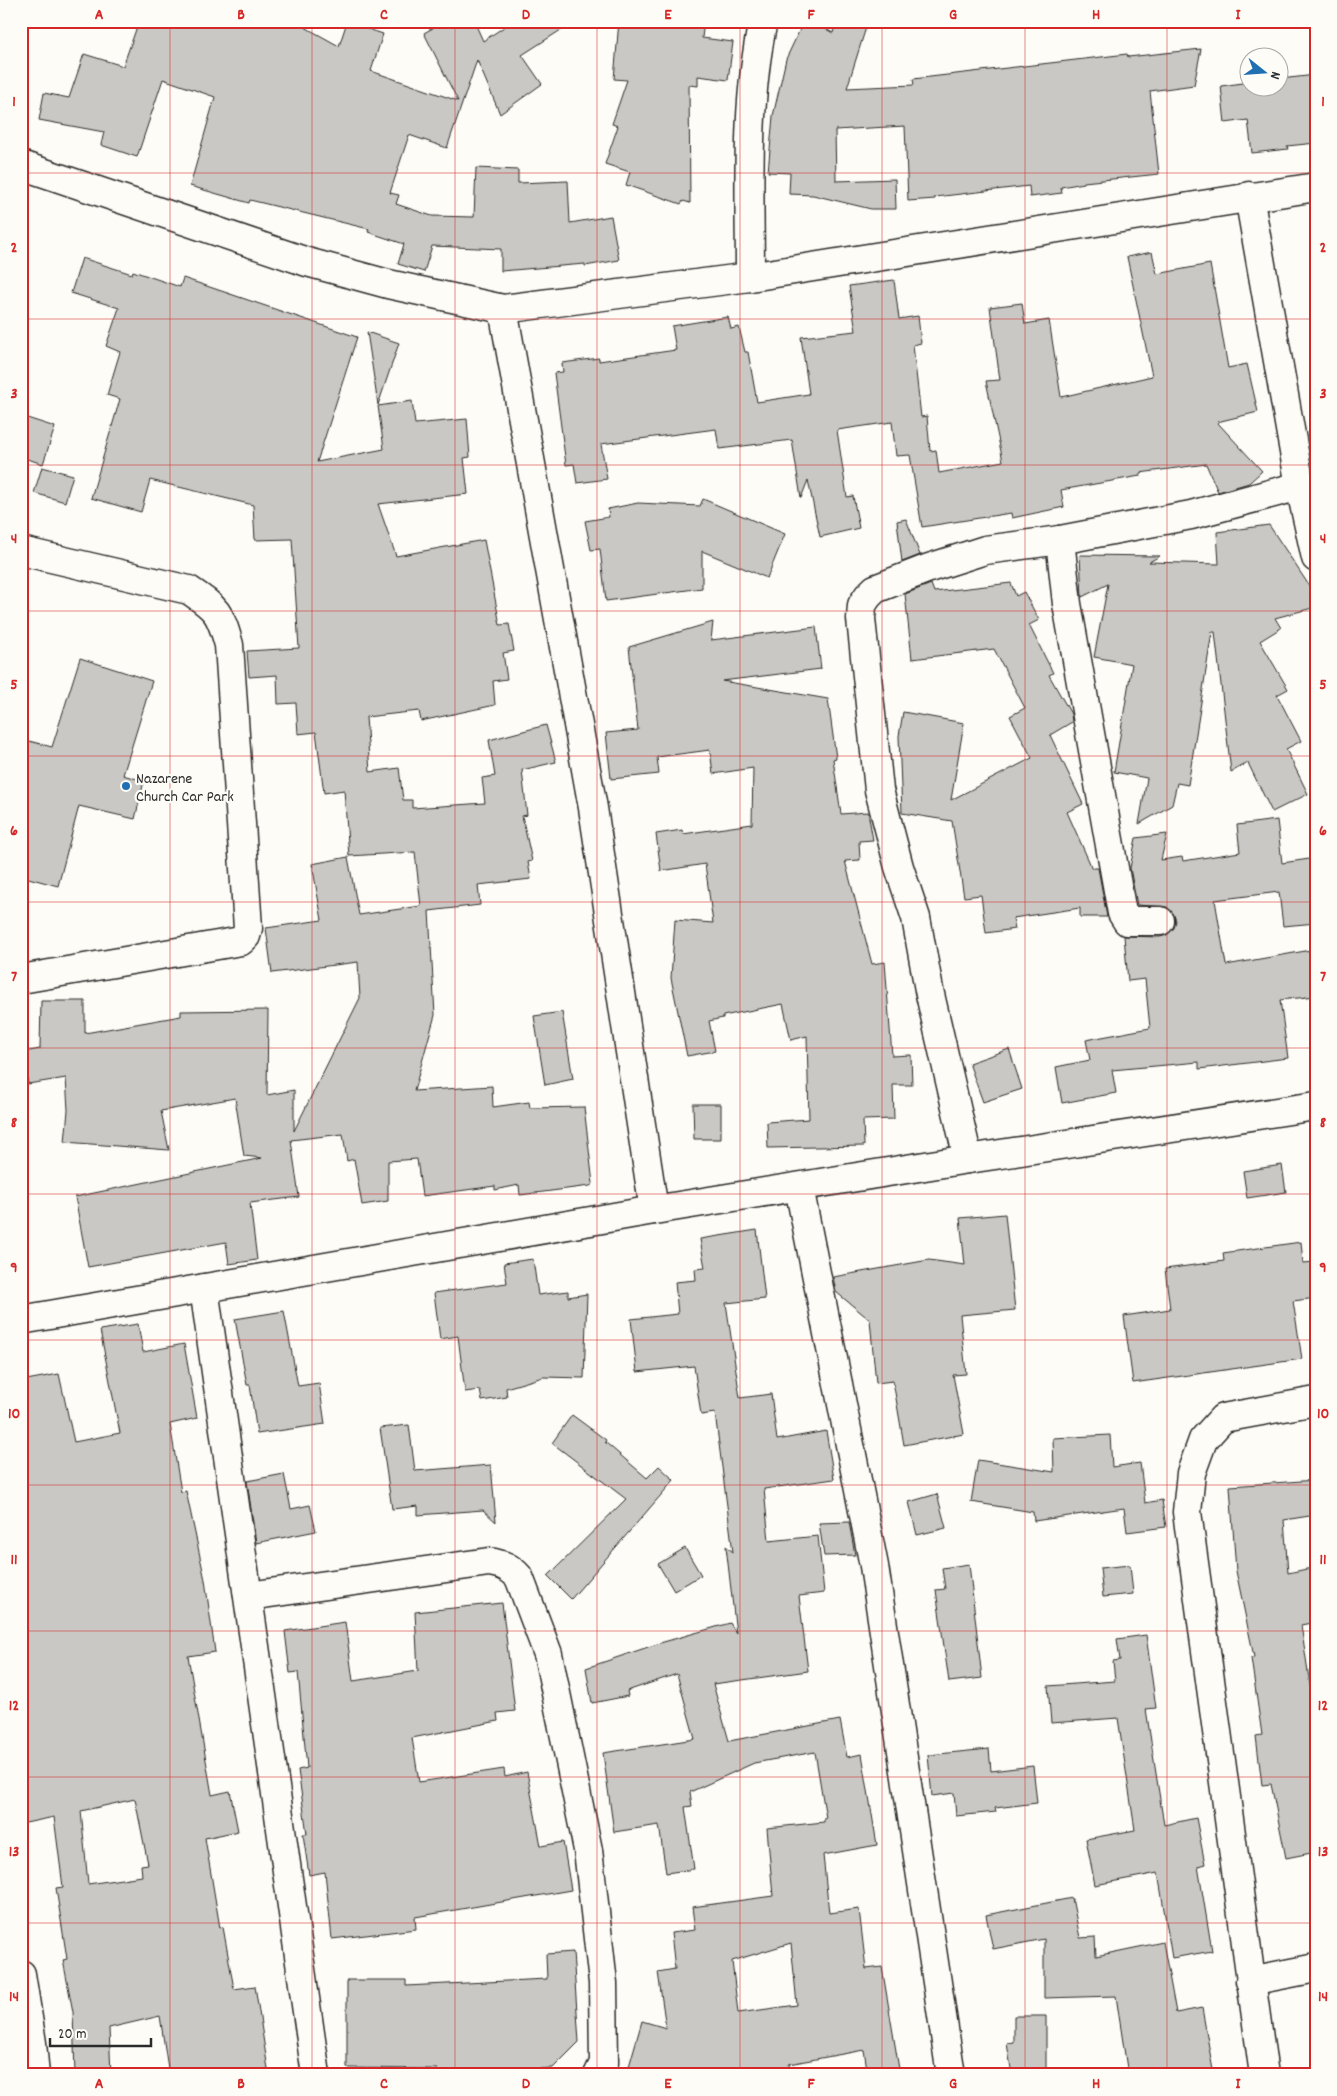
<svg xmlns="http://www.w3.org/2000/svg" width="1337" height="2096" font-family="Dekko,sans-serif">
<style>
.building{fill:#c9c8c4;stroke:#2b2b2b;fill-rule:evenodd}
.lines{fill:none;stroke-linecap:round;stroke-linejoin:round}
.minor-casing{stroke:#2b2b2b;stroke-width:31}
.minor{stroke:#fdfcf7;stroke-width:28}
.grid{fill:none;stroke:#d62828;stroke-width:1;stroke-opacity:0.55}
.poi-dot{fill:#1f6fb2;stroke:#fdfcf7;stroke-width:2}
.labels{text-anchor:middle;stroke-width:4.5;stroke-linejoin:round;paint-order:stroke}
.poi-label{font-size:16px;fill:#2b2b2b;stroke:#fdfcf7;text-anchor:start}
.neatline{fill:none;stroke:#d62828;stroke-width:2}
.grid-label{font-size:16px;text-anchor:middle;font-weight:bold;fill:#d62828}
</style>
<rect width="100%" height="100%" fill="#fdfcf7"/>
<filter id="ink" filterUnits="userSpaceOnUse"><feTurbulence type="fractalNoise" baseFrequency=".02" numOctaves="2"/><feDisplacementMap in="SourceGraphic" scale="10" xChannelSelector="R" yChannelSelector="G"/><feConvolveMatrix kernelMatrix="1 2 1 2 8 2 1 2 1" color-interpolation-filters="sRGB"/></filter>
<g filter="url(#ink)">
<g class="building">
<polygon points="139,21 294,21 339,46 347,22 383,34 371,71 458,101 424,33 445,21 474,21 483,41 513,21 575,21 522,55 542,84 500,114 477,60 447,148 409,135 390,193 399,195 396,204 432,216 474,217 476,168 518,170 518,183 568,181 570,223 611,216 619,260 585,266 585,264 501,271 501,249 432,246 424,272 398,264 404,244 368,232 369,229 250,200 249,203 190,186 215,97 163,79 137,157 101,145 104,132 39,120 44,93 69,98 84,54 123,66"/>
<polygon points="619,21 704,21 702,38 733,42 728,80 698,76 698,86 689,85 690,203 683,201 681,204 626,185 630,172 605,164 618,126 612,124 627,80 614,79"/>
<polygon points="804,21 811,21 833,33 836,21 868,21 847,88 914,85 913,79 1127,54 1128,57 1201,49 1194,85 1150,91 1159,174 1084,182 1084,183 1061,187 1062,193 1030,197 1029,186 935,197 935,199 908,201 905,126 835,130 836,181 895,179 896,209 871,209 813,195 789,194 790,173 768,172 773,116 786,59"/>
<polygon points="1316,75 1316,143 1287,146 1288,149 1252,153 1248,120 1225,123 1221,86 1250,82 1250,88 1280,88 1280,79"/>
<polygon points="1152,252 1157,274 1210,264 1228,368 1247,364 1258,412 1217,422 1262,471 1249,483 1218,492 1206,464 1140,473 1140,476 1061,490 1064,507 1012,518 1011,513 922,527 910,455 896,456 892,422 837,430 847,497 853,496 859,528 820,537 808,480 801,498 792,440 719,449 716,429 601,444 607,479 577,483 574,464 566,465 554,373 563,372 562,363 599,358 599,361 676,350 672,326 728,317 731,329 739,327 745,352 748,352 757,402 809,394 801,337 856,331 849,286 894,280 899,319 918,316 921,343 913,345 921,417 927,416 930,451 936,450 939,473 1003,461 986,381 1000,380 990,307 1022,303 1025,324 1049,320 1061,397 1152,376 1127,257"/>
<polygon points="82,258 132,274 133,271 180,287 183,278 357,337 317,462 384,449 378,406 412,401 415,424 467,419 470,457 464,458 468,494 378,504 396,556 484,540 500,625 509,624 514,651 503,653 507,679 493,681 495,705 421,721 419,711 366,717 370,772 399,768 403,800 412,800 412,808 485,803 482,778 495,776 489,740 546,725 556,762 522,770 527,815 522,816 532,861 528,862 531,879 478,885 480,905 429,911 435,1015 414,1091 492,1086 493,1107 529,1102 530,1108 584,1107 593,1184 590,1186 520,1195 519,1185 495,1190 495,1186 422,1196 417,1159 388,1161 388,1201 362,1205 354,1159 347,1161 343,1134 291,1140 299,1197 250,1203 257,1260 229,1264 226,1242 88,1267 75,1197 262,1158 244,1156 235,1098 161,1111 169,1150 65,1142 68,1110 66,1078 28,1084 24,1052 40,1049 41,1001 85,1001 85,1033 181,1016 181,1011 268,1010 267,1095 294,1090 294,1131 360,998 358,962 272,973 266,928 322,920 312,864 348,857 359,915 421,906 415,852 349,856 344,790 324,793 316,732 298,734 296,703 278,704 277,675 249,677 247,651 299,648 292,539 255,540 253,505 150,480 141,512 91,498 120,399 107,395 120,352 106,346 119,308 71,293"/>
<polygon points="367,332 399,343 378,405"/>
<polygon points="21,416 55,427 43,464 21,457"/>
<polygon points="42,467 73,475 65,502 34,493"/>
<polygon points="703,499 785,534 767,578 702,551 702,588 606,601 600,549 591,550 585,521 609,517 608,509 638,503 700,506"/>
<polygon points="906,519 920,555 902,562 897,521"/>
<polygon points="1269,525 1316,596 1316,607 1275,618 1281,628 1260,641 1288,689 1277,695 1301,741 1286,749 1308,794 1272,812 1248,763 1231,772 1215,632 1212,632 1188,785 1177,783 1172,805 1139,824 1147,778 1114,772 1132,664 1094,657 1108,584 1082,597 1080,555 1160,556 1149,562 1219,564 1217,532"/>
<polygon points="1011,583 1016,596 1024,592 1039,620 1029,625 1053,673 1049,675 1071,714 1072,722 1050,735 1083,804 1067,812 1092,868 1098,868 1107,917 1080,917 1080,908 1013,918 1015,929 986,933 981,895 964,897 952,821 902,813 899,736 903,712 964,723 951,800 1032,758 1010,716 1025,708 994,649 912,659 905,594 931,584 934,592"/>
<polygon points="713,622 711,640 816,627 821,669 722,681 828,699 836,758 833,759 841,814 868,812 873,840 859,841 860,860 845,861 872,964 885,962 892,1056 911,1055 912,1085 893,1085 894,1119 863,1120 864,1146 768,1148 767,1122 809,1119 807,1036 791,1040 783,1004 723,1016 723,1018 709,1021 715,1051 687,1056 671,978 675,920 713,923 705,864 661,871 656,834 682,830 683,834 752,824 753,768 713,774 710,750 657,757 659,774 611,779 606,733 638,730 629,647"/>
<polygon points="80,658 152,681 123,775 144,781 135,819 79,806 58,886 21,876 21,771 29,741 52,747"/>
<polygon points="1277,820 1282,863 1316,858 1316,923 1283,926 1279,892 1215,900 1226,965 1311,950 1316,996 1280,1000 1288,1058 1199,1069 1199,1062 1112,1070 1116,1093 1062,1103 1056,1067 1090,1060 1086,1040 1150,1028 1145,979 1128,981 1124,936 1160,937 1167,935 1174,928 1176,921 1173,913 1167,907 1137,905 1130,868 1136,838 1167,834 1161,860 1182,857 1183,861 1240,852 1237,825"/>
<polygon points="562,1012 573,1079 545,1085 534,1016"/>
<polygon points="1009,1049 1022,1089 983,1102 969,1063"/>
<polygon points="693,1104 721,1104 721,1139 694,1139"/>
<polygon points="1282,1165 1286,1192 1247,1198 1243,1171"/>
<polygon points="1005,1214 1015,1310 960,1315 966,1374 953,1375 964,1434 904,1445 893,1381 876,1383 870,1320 836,1292 833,1277 929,1260 965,1265 960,1218"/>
<path d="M 757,1230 L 765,1299 L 726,1303 L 740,1398 L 771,1394 L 777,1440 L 826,1431 L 834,1479 L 764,1489 L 769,1541 L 818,1536 L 824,1593 L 799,1596 L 808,1671 L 713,1684 L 729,1741 L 840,1720 L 847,1757 L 862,1754 L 877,1845 L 823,1855 L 829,1913 L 859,1909 L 866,1969 L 882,1967 L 900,2075 L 868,2075 L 864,2050 L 789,2064 L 790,2071 L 763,2075 L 746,2075 L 745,2069 L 710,2075 L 645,2075 L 628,2070 L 642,2021 L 666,2028 L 658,1972 L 675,1969 L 671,1933 L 695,1930 L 692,1907 L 773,1896 L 767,1828 L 824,1822 L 824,1818 L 826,1818 L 815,1752 L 754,1763 L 690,1792 L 692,1806 L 685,1807 L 694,1869 L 666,1873 L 659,1825 L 614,1832 L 603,1753 L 695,1739 L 677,1674 L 627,1691 L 628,1696 L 592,1703 L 586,1668 L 660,1643 L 730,1623 L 736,1633 L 726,1546 L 733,1552 L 715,1413 L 701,1415 L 694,1366 L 637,1372 L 631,1319 L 678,1314 L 675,1282 L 696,1280 L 695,1269 L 705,1268 L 700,1239 ZM 791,1943 L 797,2005 L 738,2013 L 732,1961 Z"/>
<polygon points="1301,1242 1303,1263 1316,1262 1316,1298 1293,1301 1302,1359 1133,1383 1124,1316 1170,1309 1165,1269 1224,1261 1223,1253"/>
<polygon points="533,1259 538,1295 568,1291 568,1297 587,1294 584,1378 543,1377 506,1388 507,1397 482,1401 480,1390 465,1392 458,1336 440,1339 434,1293 507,1283 504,1263"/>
<polygon points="284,1311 298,1386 319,1383 325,1424 257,1434 250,1385 247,1385 235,1319"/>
<path d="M 138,1324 L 143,1352 L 184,1344 L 197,1418 L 170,1424 L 181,1492 L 186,1491 L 205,1580 L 215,1652 L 188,1656 L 212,1795 L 230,1791 L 238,1831 L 205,1838 L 220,1928 L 223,1927 L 234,1989 L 255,1986 L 268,2069 L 234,2075 L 169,2075 L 160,2016 L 109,2028 L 111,2075 L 75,2075 L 73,2012 L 63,1960 L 67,1959 L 56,1888 L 63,1887 L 54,1817 L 21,1824 L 21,1748 L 26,1747 L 21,1708 L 21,1381 L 59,1374 L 74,1442 L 120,1433 L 100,1330 ZM 135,1799 L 148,1864 L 141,1865 L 142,1876 L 88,1884 L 81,1811 Z"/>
<polygon points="572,1415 606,1440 605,1442 647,1478 659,1466 674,1480 571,1599 548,1576 626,1499 552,1443"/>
<polygon points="409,1425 415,1471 491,1465 496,1522 483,1510 418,1515 418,1506 392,1509 380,1428"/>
<polygon points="1110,1435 1112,1467 1140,1463 1145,1503 1162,1500 1166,1527 1127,1532 1124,1508 1034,1521 1033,1512 971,1502 978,1460 1054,1472 1053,1438"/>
<polygon points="284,1474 291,1509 310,1505 316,1531 256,1543 247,1481"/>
<polygon points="1316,1480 1316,1515 1284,1520 1288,1573 1316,1567 1316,1622 1301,1625 1316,1725 1316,1852 1286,1858 1271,1784 1262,1785 1256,1736 1262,1735 1251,1658 1254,1657 1236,1571 1230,1486"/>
<polygon points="937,1494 946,1528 917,1535 909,1502"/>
<polygon points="849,1522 855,1555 824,1556 819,1523"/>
<polygon points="685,1548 701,1575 674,1591 658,1564"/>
<polygon points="969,1564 982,1678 949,1682 936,1590 945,1589 942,1568"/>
<polygon points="1130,1565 1133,1594 1103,1597 1100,1568"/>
<polygon points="502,1603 515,1711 497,1713 498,1721 412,1738 419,1782 504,1769 505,1777 527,1772 541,1846 563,1842 571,1890 415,1917 416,1929 332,1939 325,1872 309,1875 303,1834 307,1834 298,1770 307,1768 298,1672 290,1673 285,1631 345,1622 353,1681 418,1671 415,1612"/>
<polygon points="1146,1635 1156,1708 1146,1709 1164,1825 1196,1818 1205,1864 1198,1866 1212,1951 1172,1958 1158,1873 1095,1885 1086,1839 1135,1830 1118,1718 1051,1723 1048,1686 1115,1681 1113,1661 1120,1660 1117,1639"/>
<polygon points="989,1749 991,1771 1033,1766 1037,1803 995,1808 996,1812 956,1816 954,1793 932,1796 928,1755"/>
<polygon points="1072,1898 1080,1938 1095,1937 1096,1956 1163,1942 1176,2013 1202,2008 1213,2070 1188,2075 1128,2075 1116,1996 1044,1998 1044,1939 993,1949 986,1915"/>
<polygon points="573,1952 579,2042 553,2068 519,2070 519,2068 437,2073 437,2069 347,2068 347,1980 406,1980 406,1986 547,1979 546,1954"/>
<polygon points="1014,2016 1046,2016 1046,2075 1012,2075 1007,2043 1014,2042"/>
</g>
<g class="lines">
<defs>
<g id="minor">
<polyline points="21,165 307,262 388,284 503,309 750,277 1316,187"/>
<polyline points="1249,196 1300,486 1316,558"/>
<path d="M 750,277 C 750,192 745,105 763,21"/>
<polyline points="503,309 593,808 654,1210"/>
<polyline points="1060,540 1067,604 1122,913 1127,921 1160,921"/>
<path d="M 21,551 L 189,590 C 217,609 220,612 229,645 L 248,928 L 246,936 L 241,941 L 21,979"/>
<polyline points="968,1159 929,990 916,918 899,867 879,790 861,619 862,605 868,596 875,589 929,568 985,550 1060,540 1191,515 1300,486"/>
<polyline points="799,1187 874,1566 951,2075"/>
<polyline points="204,1288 316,2075"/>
<polyline points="21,1320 654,1210 968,1159 1316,1106"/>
<path d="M 249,1596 L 489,1562 C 502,1564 510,1567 519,1577 L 548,1654 L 588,1850 L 603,1983 L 604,2063 L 598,2075"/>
<polyline points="21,1974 32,2043 35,2075"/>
<polyline points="1250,1981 1316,1968"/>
<polyline points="1264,2075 1187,1512 1191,1473 1203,1440 1223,1418 1316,1401"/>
</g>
</defs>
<use href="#minor" class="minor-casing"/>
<use href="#minor" class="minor"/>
</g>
</g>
<path class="grid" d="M 170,21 L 170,2075M 312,21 L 312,2075M 455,21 L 455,2075M 597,21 L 597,2075M 740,21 L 740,2075M 882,21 L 882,2075M 1025,21 L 1025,2075M 1167,21 L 1167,2075M 21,173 L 1316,173M 21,319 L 1316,319M 21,465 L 1316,465M 21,611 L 1316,611M 21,756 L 1316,756M 21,902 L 1316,902M 21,1048 L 1316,1048M 21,1194 L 1316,1194M 21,1340 L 1316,1340M 21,1485 L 1316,1485M 21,1631 L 1316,1631M 21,1777 L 1316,1777M 21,1923 L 1316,1923"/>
<circle class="poi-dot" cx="126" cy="786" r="5"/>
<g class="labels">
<g class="poi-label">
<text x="136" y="783">Nazarene<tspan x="136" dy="18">Church Car Park</tspan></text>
</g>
</g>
<rect width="1337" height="2096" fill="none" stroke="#fdfcf7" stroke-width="55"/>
<g transform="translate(1264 72) rotate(107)"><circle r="24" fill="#fdfcf7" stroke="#a9a8a5"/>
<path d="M0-4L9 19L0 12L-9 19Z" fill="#1f6fb2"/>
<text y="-8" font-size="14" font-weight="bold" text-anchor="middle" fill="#2b2b2b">N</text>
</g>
<path d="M50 2038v8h101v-8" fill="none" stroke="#2b2b2b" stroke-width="2.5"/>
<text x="58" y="2038" font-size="15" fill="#2b2b2b" stroke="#fdfcf7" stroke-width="4" paint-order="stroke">20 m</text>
<rect x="28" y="28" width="1282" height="2040" class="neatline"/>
<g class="grid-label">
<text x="99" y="19">A</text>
<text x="241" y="19">B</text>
<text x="384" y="19">C</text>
<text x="526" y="19">D</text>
<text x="668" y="19">E</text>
<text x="811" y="19">F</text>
<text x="953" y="19">G</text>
<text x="1096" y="19">H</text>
<text x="1238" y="19">I</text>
<text x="14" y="106">1</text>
<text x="1323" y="106">1</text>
<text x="14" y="252">2</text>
<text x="1323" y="252">2</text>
<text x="14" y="398">3</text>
<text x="1323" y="398">3</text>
<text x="14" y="543">4</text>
<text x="1323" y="543">4</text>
<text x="14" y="689">5</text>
<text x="1323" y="689">5</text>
<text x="14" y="835">6</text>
<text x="1323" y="835">6</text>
<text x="14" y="981">7</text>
<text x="1323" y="981">7</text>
<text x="14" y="1127">8</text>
<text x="1323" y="1127">8</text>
<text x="14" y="1272">9</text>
<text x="1323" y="1272">9</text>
<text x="14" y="1418">10</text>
<text x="1323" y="1418">10</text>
<text x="14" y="1564">11</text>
<text x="1323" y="1564">11</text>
<text x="14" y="1710">12</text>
<text x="1323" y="1710">12</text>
<text x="14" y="1856">13</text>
<text x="1323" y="1856">13</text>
<text x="14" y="2001">14</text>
<text x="1323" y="2001">14</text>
<text x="99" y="2088">A</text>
<text x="241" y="2088">B</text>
<text x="384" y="2088">C</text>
<text x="526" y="2088">D</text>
<text x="668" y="2088">E</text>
<text x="811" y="2088">F</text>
<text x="953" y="2088">G</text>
<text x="1096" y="2088">H</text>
<text x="1238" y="2088">I</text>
</g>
</svg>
